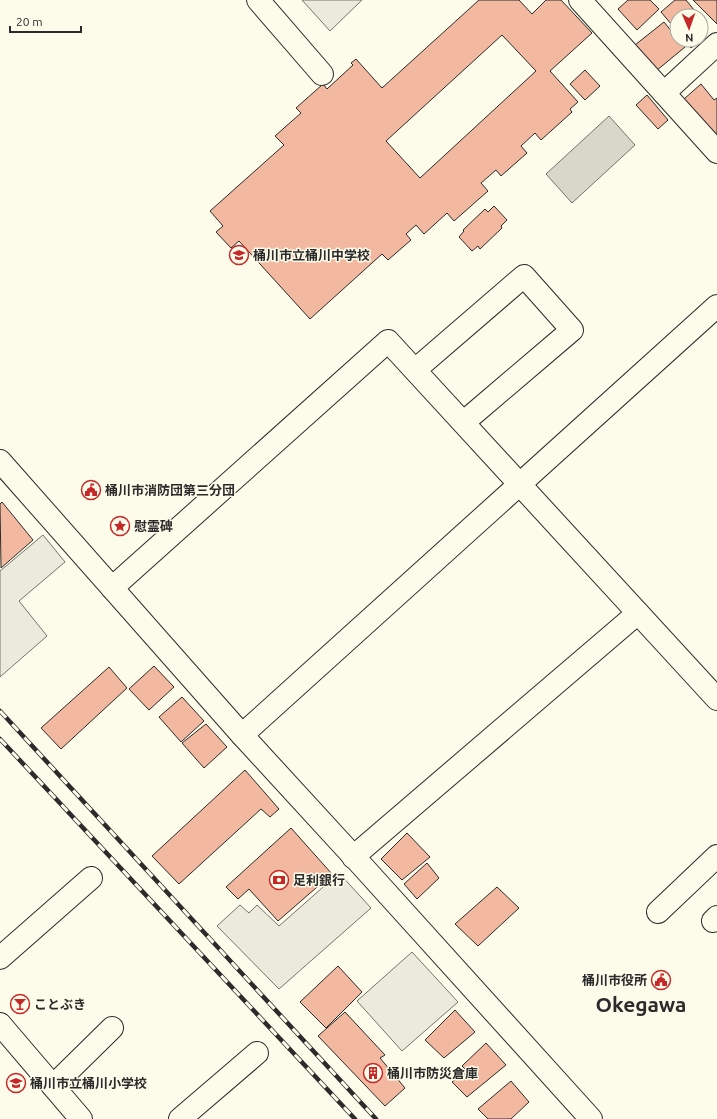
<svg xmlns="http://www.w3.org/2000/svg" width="717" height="1119" font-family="Ubuntu,'Noto Sans JP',sans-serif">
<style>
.parking{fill:#eceadb;stroke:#74746e}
.water{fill:#d8d7c9;stroke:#74746e}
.building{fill:#f2b8a0;stroke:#2b2b2b;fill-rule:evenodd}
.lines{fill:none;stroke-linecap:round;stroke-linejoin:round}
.minor-casing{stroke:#2b2b2b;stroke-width:24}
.minor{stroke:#fdfbea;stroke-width:22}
.rail-casing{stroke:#2b2b2b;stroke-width:4.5}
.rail{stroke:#fdfbea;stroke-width:3;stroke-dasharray:9;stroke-linecap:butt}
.labels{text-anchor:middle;stroke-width:3;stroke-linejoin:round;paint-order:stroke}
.poi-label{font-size:13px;font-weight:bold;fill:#2b2b2b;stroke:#fdfbea;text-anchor:start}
.town-label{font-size:21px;font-weight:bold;fill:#2b2b2b;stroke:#fdfbea}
</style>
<rect width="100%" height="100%" fill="#fdfbea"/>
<g class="parking">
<polygon points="302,0 362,0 330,31"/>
<polygon points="43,535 65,562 19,601 47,636 0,677 0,571"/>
<polygon points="339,873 371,908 279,989 217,926 240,905 249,913 257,905 279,926"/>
<polygon points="412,952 458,1002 402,1051 357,1001"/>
</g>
<polygon class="water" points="609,116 635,145 572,203 546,174"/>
<g class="building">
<path d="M 479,0 L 519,0 L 532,14 L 546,0 L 561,0 L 592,33 L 550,71 L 578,102 L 570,109 L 572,112 L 541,140 L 535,133 L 521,146 L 527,153 L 501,176 L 496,170 L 481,183 L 488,191 L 454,221 L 447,213 L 424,234 L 416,225 L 406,234 L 411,240 L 388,260 L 382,254 L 310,319 L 239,241 L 231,248 L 216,232 L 223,226 L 210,211 L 284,145 L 275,136 L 301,113 L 296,108 L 323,84 L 327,89 L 353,65 L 351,63 L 356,59 L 382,88 ZM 502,35 L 536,71 L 420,178 L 386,141 Z"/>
<polygon points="628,0 650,0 659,9 637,30 618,9"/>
<polygon points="675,0 686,0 699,16 677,16 677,31 661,12"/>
<polygon points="693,0 717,0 717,24"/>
<polygon points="664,22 677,38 677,40 679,40 685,47 656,71 635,45"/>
<polygon points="701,32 705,37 691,48 685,40 701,40"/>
<polygon points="585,70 600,86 585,100 570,84"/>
<polygon points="701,84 714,100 717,98 717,135 715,136 684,99"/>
<polygon points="647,95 668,120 658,129 636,105"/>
<polygon points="494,206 507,220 501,226 502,228 480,249 478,246 472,251 459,237 464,231 463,230 485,209 488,212"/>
<polygon points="2,502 33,540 1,568 0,504"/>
<polygon points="154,666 174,687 149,710 129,689"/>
<polygon points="109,667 127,688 61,749 41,728"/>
<polygon points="182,697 204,721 181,742 159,717"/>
<polygon points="206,724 227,747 204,768 182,743"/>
<polygon points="245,770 279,809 270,817 261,809 179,884 152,856"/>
<polygon points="291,828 332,874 278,921 249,889 238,899 226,887"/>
<polygon points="407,833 430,857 402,880 381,859"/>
<polygon points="427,863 439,878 417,899 404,884"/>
<polygon points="497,887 519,908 478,946 455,924"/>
<polygon points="338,966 362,992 326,1028 300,1002"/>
<polygon points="455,1010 475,1032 444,1058 425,1040"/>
<polygon points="345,1012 385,1055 380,1058 405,1088 385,1106 318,1036"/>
<polygon points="486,1043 506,1065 467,1097 452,1082 467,1071 462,1066"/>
<polygon points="511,1081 529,1102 511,1119 488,1119 478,1109"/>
</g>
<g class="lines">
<defs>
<g id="minor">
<polyline points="258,0 322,74"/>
<polyline points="580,0 717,152"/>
<polyline points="664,93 717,44"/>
<polyline points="415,370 524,276 572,330 464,422"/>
<polyline points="0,461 242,735 365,869 591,1119"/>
<polyline points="112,588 388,341 717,699"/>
<polyline points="242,735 717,306"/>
<polyline points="353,857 638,613"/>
<polyline points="658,912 717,856"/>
<polyline points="713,921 717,917"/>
<polyline points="0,958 91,878"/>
<polyline points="0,1024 81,1119"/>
<polyline points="53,1086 112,1028"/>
<polyline points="180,1119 257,1053"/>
</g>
</defs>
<use href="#minor" class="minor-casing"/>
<use href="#minor" class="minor"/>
<defs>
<g id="rail">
<polyline points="0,711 376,1119"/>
<polyline points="0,739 355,1119"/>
</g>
</defs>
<use href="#rail" class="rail-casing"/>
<use href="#rail" class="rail"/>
</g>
<defs>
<symbol id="school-ring" viewBox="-11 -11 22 22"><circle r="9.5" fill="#fdfbea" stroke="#c62828" stroke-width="1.5"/><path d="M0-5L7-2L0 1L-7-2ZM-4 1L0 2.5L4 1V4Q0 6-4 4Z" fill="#c62828"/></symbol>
<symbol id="civic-ring" viewBox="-11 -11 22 22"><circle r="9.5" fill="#fdfbea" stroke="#c62828" stroke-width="1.5"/><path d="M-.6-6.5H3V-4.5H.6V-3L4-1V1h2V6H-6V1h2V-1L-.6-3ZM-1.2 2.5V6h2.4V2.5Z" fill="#c62828"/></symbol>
<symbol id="sight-ring" viewBox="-11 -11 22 22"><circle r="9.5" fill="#fdfbea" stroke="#c62828" stroke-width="1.5"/><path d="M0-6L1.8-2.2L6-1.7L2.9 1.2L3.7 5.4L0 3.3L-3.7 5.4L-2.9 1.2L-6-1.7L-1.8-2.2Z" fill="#c62828"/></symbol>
<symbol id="bank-ring" viewBox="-11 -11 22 22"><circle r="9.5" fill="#fdfbea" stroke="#c62828" stroke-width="1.5"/><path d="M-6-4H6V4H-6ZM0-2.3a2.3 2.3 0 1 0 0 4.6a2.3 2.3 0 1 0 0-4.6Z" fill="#c62828"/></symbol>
<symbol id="bar-ring" viewBox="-11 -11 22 22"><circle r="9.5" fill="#fdfbea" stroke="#c62828" stroke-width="1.5"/><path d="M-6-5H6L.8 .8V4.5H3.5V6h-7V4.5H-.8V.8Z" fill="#c62828"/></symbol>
<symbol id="building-ring" viewBox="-11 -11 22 22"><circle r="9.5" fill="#fdfbea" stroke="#c62828" stroke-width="1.5"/><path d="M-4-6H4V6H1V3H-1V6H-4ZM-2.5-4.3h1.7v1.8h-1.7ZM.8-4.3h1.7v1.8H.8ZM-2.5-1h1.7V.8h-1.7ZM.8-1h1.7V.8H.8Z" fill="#c62828"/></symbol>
</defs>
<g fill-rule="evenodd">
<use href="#school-ring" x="228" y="244" width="22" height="22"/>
<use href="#civic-ring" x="80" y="479" width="22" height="22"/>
<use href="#sight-ring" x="109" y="515" width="22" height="22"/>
<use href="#bank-ring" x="268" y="869" width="22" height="22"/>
<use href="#civic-ring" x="650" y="969" width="22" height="22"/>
<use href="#bar-ring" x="9" y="993" width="22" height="22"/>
<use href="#building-ring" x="362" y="1062" width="22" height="22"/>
<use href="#school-ring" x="5" y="1072" width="22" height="22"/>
</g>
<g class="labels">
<g class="poi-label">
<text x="253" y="260">桶川市立桶川中学校</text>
<text x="105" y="495">桶川市消防団第三分団</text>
<text x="134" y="531">慰霊碑</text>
<text x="293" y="885">足利銀行</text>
<text x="647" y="985" text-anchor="end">桶川市役所</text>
<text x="34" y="1009">ことぶき</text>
<text x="387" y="1078">桶川市防災倉庫</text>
<text x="30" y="1088">桶川市立桶川小学校</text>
</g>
<g class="town-label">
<text x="641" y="1012">Okegawa</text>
</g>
</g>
<g transform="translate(689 28) rotate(178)"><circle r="19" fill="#fdfbea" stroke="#a9a89e"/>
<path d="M0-3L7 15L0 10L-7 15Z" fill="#c62828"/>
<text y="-6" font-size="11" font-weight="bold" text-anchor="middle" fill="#2b2b2b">N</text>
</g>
<path d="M10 26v6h71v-6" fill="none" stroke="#2b2b2b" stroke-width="2"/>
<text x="16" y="26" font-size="12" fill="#2b2b2b" stroke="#fdfbea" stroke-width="3" paint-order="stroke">20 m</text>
</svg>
